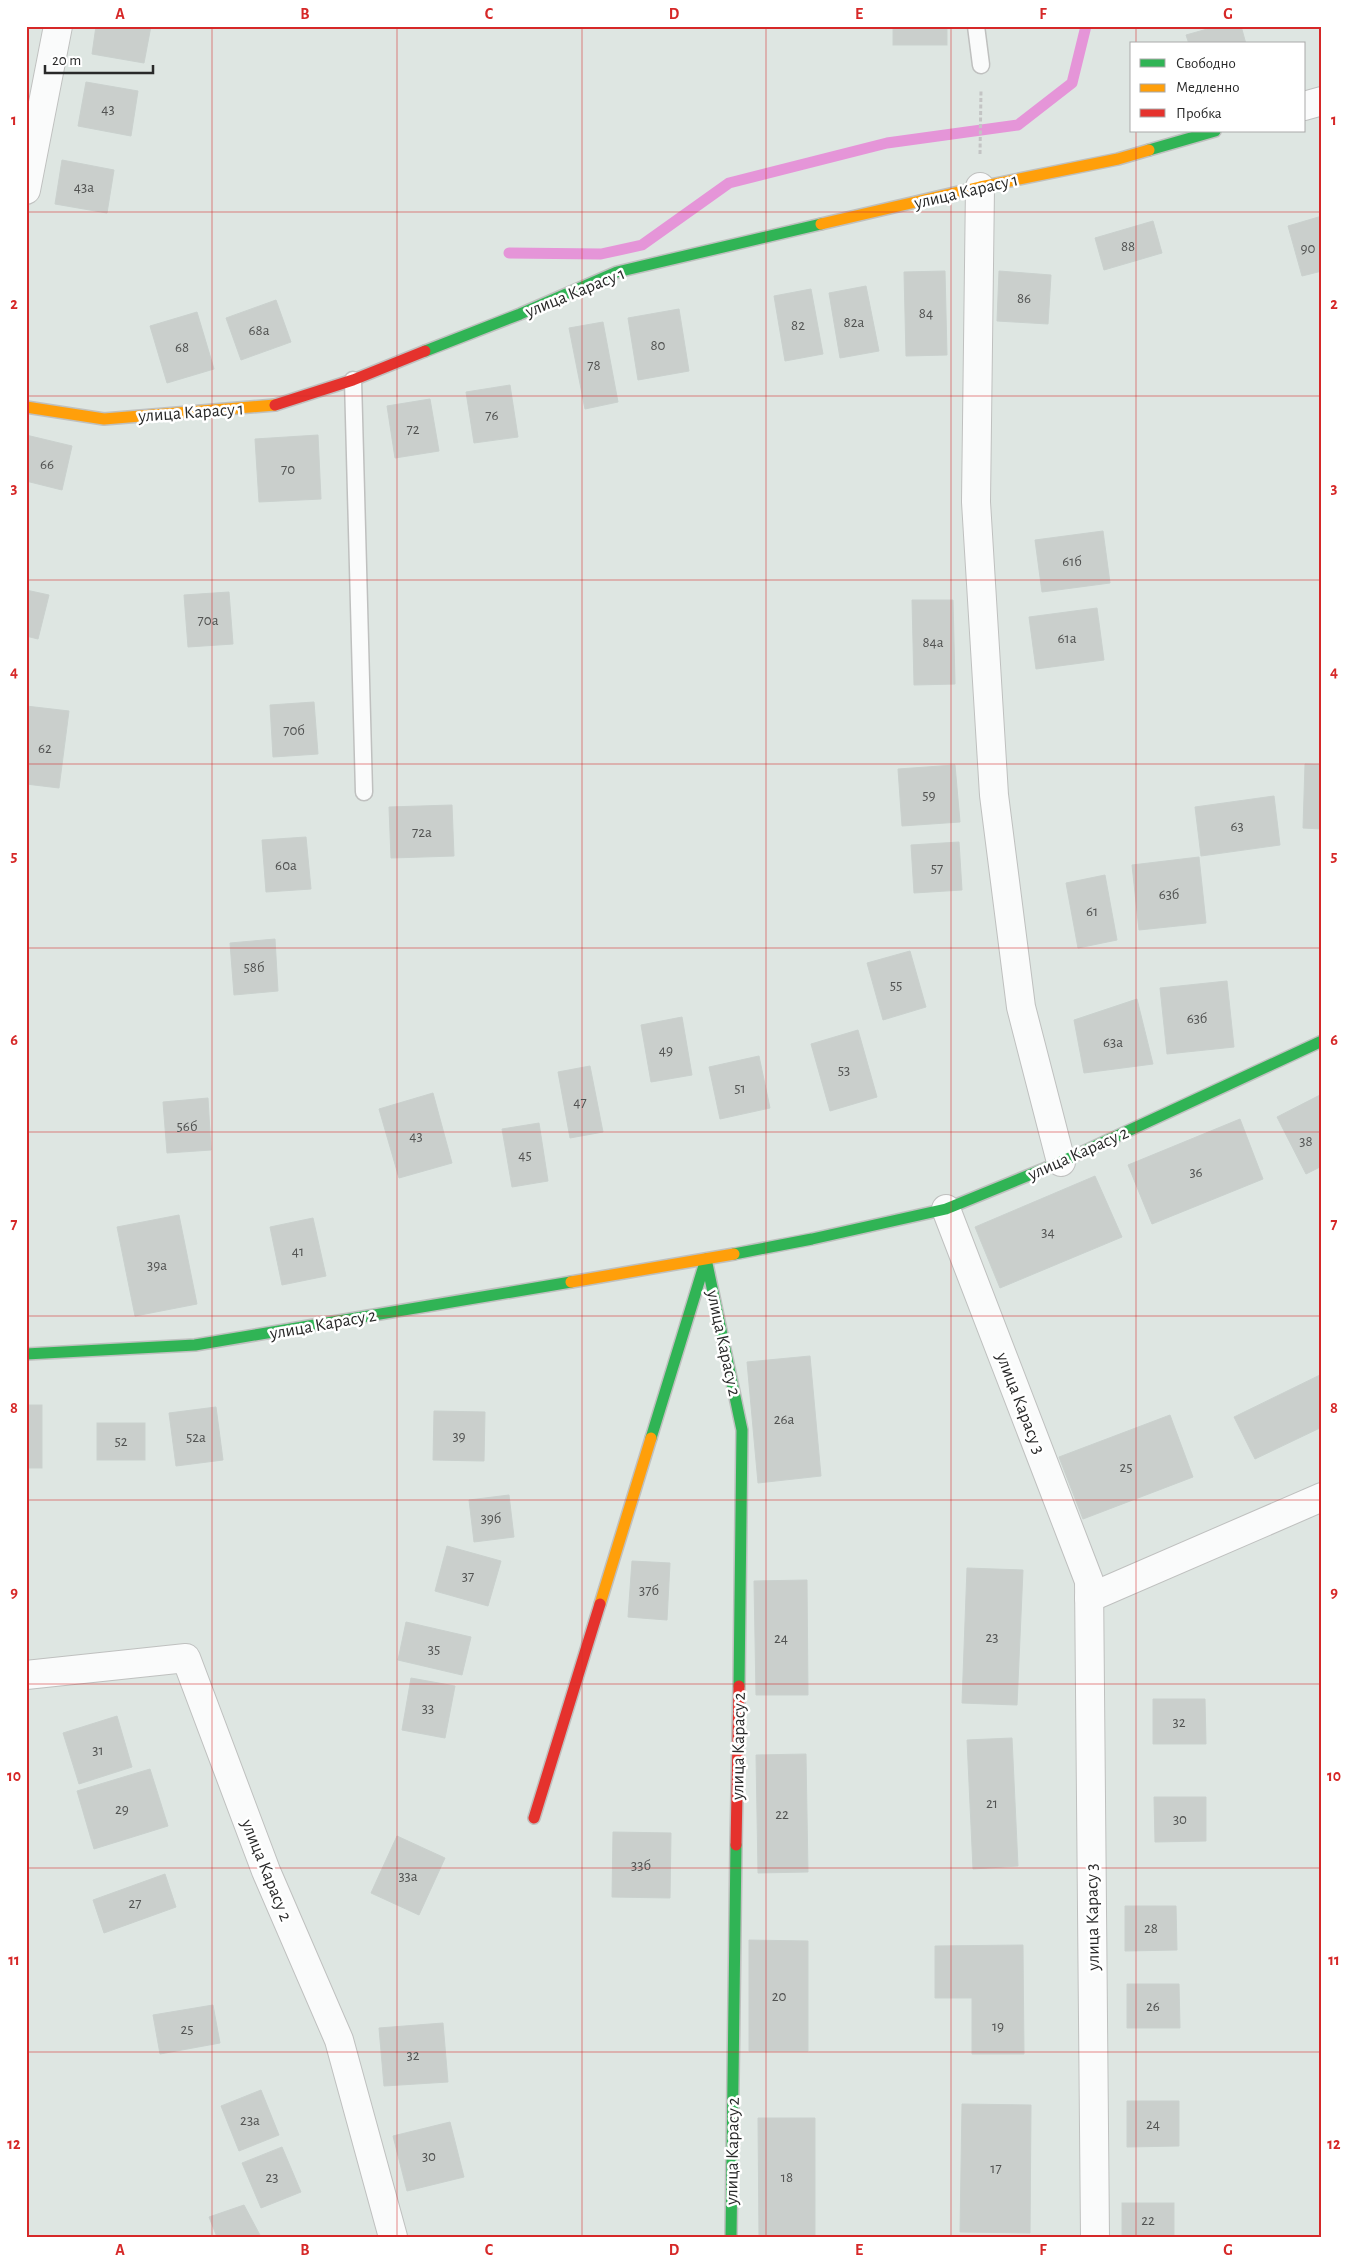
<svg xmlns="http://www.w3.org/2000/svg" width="1348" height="2263" font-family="'Alegreya Sans',sans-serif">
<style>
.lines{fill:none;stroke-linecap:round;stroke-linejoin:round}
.stream{stroke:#e595d8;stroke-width:11}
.building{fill:#cacfcc;stroke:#cad1ce}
.lane-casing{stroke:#bfc0bf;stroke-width:19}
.street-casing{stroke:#bfc0bf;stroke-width:30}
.fast-casing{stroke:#bfc0bf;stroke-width:14}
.slow-casing{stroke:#bfc0bf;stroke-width:14}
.jam-casing{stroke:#bfc0bf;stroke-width:14}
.path{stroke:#c3c4c4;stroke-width:3;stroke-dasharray:4 2.5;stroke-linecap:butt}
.lane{stroke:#fafbfb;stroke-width:16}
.street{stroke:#fafbfb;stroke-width:28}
.fast{stroke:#30b455;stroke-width:11}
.slow{stroke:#ff9f0a;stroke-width:11}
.jam{stroke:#e5322d;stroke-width:11}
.grid{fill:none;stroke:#d62828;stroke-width:1;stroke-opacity:0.55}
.labels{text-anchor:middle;stroke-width:5;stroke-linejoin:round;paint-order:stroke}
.number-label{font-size:15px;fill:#525352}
.street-label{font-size:18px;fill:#292929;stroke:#fff}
.neatline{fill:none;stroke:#d62828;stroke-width:2}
.grid-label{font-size:16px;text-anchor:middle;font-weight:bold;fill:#d62828}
</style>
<rect width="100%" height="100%" fill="#dee6e2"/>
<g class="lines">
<polyline class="stream" points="509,253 601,254 642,245 729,183 887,143 1018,125 1072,83 1086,26"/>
</g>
<g class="building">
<polygon points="96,26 151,26 144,63 92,54"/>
<rect x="893" y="26" width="54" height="19"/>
<polygon points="1218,26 1241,26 1246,44 1189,44 1186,35"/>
<polygon points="86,82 138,91 131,136 78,126"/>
<polygon points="62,160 114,170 107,213 55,204"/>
<polygon points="1322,216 1322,271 1302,276 1288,226"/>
<polygon points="1153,221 1162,253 1104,270 1095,238"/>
<polygon points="945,271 947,355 906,356 904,272"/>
<polygon points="999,271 1051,275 1048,324 997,321"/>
<polygon points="866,286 879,351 840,358 829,293"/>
<polygon points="811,289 823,354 785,361 774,296"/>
<polygon points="276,300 291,342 241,360 226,318"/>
<polygon points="679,309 689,371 638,380 628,318"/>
<polygon points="197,312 214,369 167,383 150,326"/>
<polygon points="603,322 618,402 585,409 569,328"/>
<polygon points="510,385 518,437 474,443 466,392"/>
<polygon points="430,399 439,451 395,458 387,406"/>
<polygon points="26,435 72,446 62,490 26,481"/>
<polygon points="318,435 321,499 259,502 255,439"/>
<polygon points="1103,531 1110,583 1042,592 1035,540"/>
<polygon points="26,590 49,595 38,639 26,636"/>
<polygon points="229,592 233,644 188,647 184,595"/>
<polygon points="912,600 953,600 955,684 914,685"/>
<polygon points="1097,608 1104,660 1036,669 1029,617"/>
<polygon points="314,702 318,754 273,757 270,705"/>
<polygon points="26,706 69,711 59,788 26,784"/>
<polygon points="1305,764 1322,765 1322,829 1303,828"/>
<polygon points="955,765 960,822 902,826 898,769"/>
<polygon points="1274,796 1280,845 1201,856 1195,807"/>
<polygon points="452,805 454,856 391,858 389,807"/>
<polygon points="306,837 311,889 266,892 262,840"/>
<polygon points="959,842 962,890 914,893 911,845"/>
<polygon points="1199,857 1206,923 1139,930 1132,865"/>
<polygon points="1105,875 1117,940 1078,948 1066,883"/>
<polygon points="275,939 278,991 234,995 230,943"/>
<polygon points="910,951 926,1007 883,1020 867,963"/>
<polygon points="1227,981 1234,1047 1167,1054 1160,988"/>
<polygon points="1137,999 1153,1064 1084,1073 1074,1020"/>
<polygon points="682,1017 692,1075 651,1082 641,1025"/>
<polygon points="858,1030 877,1097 830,1111 811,1044"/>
<polygon points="759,1056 770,1108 720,1119 709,1067"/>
<polygon points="590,1066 603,1132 570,1138 558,1072"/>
<polygon points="433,1093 452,1163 399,1178 379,1109"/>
<polygon points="1322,1094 1322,1166 1306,1174 1277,1117"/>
<polygon points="208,1098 211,1150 167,1153 163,1102"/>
<polygon points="1240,1119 1263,1179 1152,1224 1128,1165"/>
<polygon points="539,1123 548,1181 512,1187 502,1129"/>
<polygon points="1095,1176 1122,1237 1000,1288 975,1227"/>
<polygon points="179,1215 197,1304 135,1316 117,1227"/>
<polygon points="313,1218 326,1276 282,1285 270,1227"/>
<polygon points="810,1356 821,1476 758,1483 747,1362"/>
<polygon points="1322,1374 1322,1427 1255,1459 1234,1417"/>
<rect x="26" y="1405" width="16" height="63"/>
<polygon points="216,1407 223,1460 176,1466 169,1413"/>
<polygon points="434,1411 485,1412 484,1461 433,1460"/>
<polygon points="1170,1415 1193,1477 1083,1519 1059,1457"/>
<rect x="97" y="1423" width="48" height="37"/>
<polygon points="509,1495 514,1537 474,1542 469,1500"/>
<polygon points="447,1546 501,1561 488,1606 435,1591"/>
<polygon points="632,1561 670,1563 667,1620 628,1617"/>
<polygon points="967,1568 1023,1570 1017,1705 962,1703"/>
<polygon points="807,1580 808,1695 756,1695 754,1581"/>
<polygon points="406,1622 471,1637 462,1675 398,1660"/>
<polygon points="411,1678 455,1686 445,1738 402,1730"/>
<polygon points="1153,1699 1205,1699 1206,1744 1153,1744"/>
<polygon points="117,1716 132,1767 79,1784 63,1733"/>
<polygon points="1012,1738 1018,1866 973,1869 967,1740"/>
<polygon points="806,1754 808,1872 758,1873 756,1755"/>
<polygon points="150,1769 168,1826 94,1849 77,1791"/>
<polygon points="1154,1797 1206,1797 1206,1841 1155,1842"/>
<polygon points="613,1832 671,1833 670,1898 612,1897"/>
<polygon points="397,1836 445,1858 419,1915 371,1893"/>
<polygon points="165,1874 176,1907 104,1933 93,1900"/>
<polygon points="1125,1906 1176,1906 1177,1950 1125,1951"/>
<polygon points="749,1940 808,1941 808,2051 749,2051"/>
<polygon points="1023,1945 1024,2054 972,2054 972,1998 935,1998 935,1946"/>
<polygon points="1127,1984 1179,1984 1180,2028 1127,2028"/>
<polygon points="213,2005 220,2043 160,2054 153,2015"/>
<polygon points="443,2023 448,2082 384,2086 379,2028"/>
<polygon points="261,2090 279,2135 239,2151 221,2106"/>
<polygon points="1127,2101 1179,2101 1179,2146 1127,2147"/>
<polygon points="962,2104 1031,2105 1030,2233 960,2232"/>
<polygon points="758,2118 815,2118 815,2237 759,2237"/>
<polygon points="450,2122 464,2177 407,2191 393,2136"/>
<polygon points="282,2147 301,2192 261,2208 242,2163"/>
<rect x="1122" y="2203" width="52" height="34"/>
<polygon points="244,2205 261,2237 217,2237 209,2217"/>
</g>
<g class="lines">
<defs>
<g id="lane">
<polyline points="976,26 981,65"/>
<polyline points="353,380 364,792"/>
</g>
<g id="street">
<polyline points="1304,106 1322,101"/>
<polyline points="980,187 976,502 994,795 1021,1007 1061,1162"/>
<polyline points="26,190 58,26"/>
<polyline points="946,1209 1089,1581 1095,2237"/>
<polyline points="1089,1598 1322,1497"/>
<polyline points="26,1675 186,1658 266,1871 339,2040 393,2237"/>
</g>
<g id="fast">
<polyline points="1149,150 1215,131"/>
<polyline points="425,351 520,314 617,272 821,224"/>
<polyline points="734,1254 812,1239 946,1209 1061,1162 1322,1041"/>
<polyline points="26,1354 195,1345 571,1282"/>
<polyline points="651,1438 706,1259 742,1430 739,1686"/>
<polyline points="731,2237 736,1845"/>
</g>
<g id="slow">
<polyline points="821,224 980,187 1118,159 1149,150"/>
<polyline points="26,407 104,419 275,405"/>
<polyline points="571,1282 734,1254"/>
<polyline points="600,1604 651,1438"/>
</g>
<g id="jam">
<polyline points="275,405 353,380 425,351"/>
<polyline points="534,1818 600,1604"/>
<polyline points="736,1845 739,1686"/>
</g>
</defs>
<use href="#lane" class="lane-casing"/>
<use href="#street" class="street-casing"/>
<use href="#fast" class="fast-casing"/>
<use href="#slow" class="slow-casing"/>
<use href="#jam" class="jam-casing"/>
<polyline class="path" points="980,154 981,90"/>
<use href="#lane" class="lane"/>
<use href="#street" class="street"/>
<use href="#fast" class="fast"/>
<use href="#slow" class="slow"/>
<use href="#jam" class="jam"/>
</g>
<path class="grid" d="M 212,26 L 212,2237M 397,26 L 397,2237M 582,26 L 582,2237M 766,26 L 766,2237M 951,26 L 951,2237M 1136,26 L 1136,44M 1136,131 L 1136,2237M 26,212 L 1322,212M 26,396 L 1322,396M 26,580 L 1322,580M 26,764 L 1322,764M 26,948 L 1322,948M 26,1132 L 1322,1132M 26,1316 L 1322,1316M 26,1500 L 1322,1500M 26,1684 L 1322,1684M 26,1868 L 1322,1868M 26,2052 L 1322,2052"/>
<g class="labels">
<g class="number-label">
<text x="108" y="114">43</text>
<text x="84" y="192">43а</text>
<text x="1128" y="251">88</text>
<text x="1308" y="253">90</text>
<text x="1024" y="303">86</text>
<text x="926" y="318">84</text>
<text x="854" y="327">82а</text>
<text x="798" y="330">82</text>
<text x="259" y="335">68а</text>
<text x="658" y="350">80</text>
<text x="182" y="352">68</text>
<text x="594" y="370">78</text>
<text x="492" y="420">76</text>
<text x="413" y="434">72</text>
<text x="47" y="469">66</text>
<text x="288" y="474">70</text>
<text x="1072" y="566">61б</text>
<text x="208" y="625">70а</text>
<text x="1067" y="643">61а</text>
<text x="933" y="647">84а</text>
<text x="294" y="735">70б</text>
<text x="45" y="753">62</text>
<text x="929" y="800">59</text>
<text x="1237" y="831">63</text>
<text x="422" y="837">72а</text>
<text x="286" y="870">60а</text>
<text x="937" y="873">57</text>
<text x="1169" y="899">63б</text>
<text x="1092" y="916">61</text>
<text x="254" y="972">58б</text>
<text x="896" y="990">55</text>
<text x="1197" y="1023">63б</text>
<text x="1113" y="1047">63а</text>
<text x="666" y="1055">49</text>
<text x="844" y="1075">53</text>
<text x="740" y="1093">51</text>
<text x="580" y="1107">47</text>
<text x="187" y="1131">56б</text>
<text x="416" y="1141">43</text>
<text x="1306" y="1146">38</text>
<text x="525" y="1160">45</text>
<text x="1196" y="1177">36</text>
<text x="1048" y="1237">34</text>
<text x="298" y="1256">41</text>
<text x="157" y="1270">39а</text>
<text x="784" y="1424">26а</text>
<text x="459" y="1441">39</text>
<text x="196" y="1442">52а</text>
<text x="121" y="1446">52</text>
<text x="1126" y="1472">25</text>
<text x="491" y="1523">39б</text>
<text x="468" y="1581">37</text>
<text x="649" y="1595">37б</text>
<text x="992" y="1642">23</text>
<text x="781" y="1643">24</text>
<text x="434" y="1654">35</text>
<text x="428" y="1713">33</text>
<text x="1179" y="1727">32</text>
<text x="98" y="1755">31</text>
<text x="992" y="1808">21</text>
<text x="122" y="1814">29</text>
<text x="782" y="1819">22</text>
<text x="1180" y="1824">30</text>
<text x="641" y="1870">33б</text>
<text x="408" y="1881">33а</text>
<text x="135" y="1908">27</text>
<text x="1151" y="1933">28</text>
<text x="779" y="2001">20</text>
<text x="1153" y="2011">26</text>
<text x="998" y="2031">19</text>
<text x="187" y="2034">25</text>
<text x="413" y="2060">32</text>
<text x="250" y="2125">23а</text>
<text x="1153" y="2129">24</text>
<text x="429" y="2161">30</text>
<text x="996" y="2173">17</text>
<text x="272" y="2182">23</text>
<text x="787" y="2182">18</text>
<text x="1148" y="2225">22</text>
</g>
<g class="street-label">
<text transform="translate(966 191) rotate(-13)" y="6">улица Карасу 1</text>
<text transform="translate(575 292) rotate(-22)" y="6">улица Карасу 1</text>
<text transform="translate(191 412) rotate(-4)" y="6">улица Карасу 1</text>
<text transform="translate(1078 1153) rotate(-24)" y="6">улица Карасу 2</text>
<text transform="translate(323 1324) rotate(-10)" y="6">улица Карасу 2</text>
<text transform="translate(724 1343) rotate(78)" y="6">улица Карасу 2</text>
<text transform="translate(1021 1403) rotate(69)" y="6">улица Карасу 3</text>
<text transform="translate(738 1746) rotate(-89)" y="6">улица Карасу 2</text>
<text transform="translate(267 1870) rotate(68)" y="6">улица Карасу 2</text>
<text transform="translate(1092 1917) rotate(-91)" y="6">улица Карасу 3</text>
<text transform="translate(732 2151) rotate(-89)" y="6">улица Карасу 2</text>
</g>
</g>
<rect width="1348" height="2263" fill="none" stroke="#ffffff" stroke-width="55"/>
<rect x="1130" y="42" width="175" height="90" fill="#ffffff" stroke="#a9a9a9"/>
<rect x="1140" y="59" width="25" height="8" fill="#30b455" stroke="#a9a9a9"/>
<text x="1176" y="68" font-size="15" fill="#292929">Свободно</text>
<rect x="1140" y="84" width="25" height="8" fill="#ff9f0a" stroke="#a9a9a9"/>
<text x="1176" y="92" font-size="15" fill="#292929">Медленно</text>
<rect x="1140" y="109" width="25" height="8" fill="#e5322d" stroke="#a9a9a9"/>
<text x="1176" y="118" font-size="15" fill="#292929">Пробка</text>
<path d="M45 65v8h108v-8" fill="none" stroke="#292929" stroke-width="2.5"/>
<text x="52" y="65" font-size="15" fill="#292929" stroke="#ffffff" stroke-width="4" paint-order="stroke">20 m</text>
<rect x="28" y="28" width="1292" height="2208" class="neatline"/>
<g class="grid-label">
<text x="120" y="19">A</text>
<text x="305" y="19">B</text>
<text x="489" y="19">C</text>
<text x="674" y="19">D</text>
<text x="859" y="19">E</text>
<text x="1043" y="19">F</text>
<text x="1228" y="19">G</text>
<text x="14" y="125">1</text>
<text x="1334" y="125">1</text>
<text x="14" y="309">2</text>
<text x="1334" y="309">2</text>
<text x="14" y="493">3</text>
<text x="1334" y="493">3</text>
<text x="14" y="677">4</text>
<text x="1334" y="677">4</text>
<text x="14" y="861">5</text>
<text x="1334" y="861">5</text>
<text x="14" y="1045">6</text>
<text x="1334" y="1045">6</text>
<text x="14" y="1229">7</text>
<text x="1334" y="1229">7</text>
<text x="14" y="1413">8</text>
<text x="1334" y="1413">8</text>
<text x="14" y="1597">9</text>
<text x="1334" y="1597">9</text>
<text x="14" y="1781">10</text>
<text x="1334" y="1781">10</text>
<text x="14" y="1965">11</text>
<text x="1334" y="1965">11</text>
<text x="14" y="2149">12</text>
<text x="1334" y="2149">12</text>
<text x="120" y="2255">A</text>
<text x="305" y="2255">B</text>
<text x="489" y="2255">C</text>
<text x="674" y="2255">D</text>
<text x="859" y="2255">E</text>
<text x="1043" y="2255">F</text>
<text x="1228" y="2255">G</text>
</g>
</svg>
